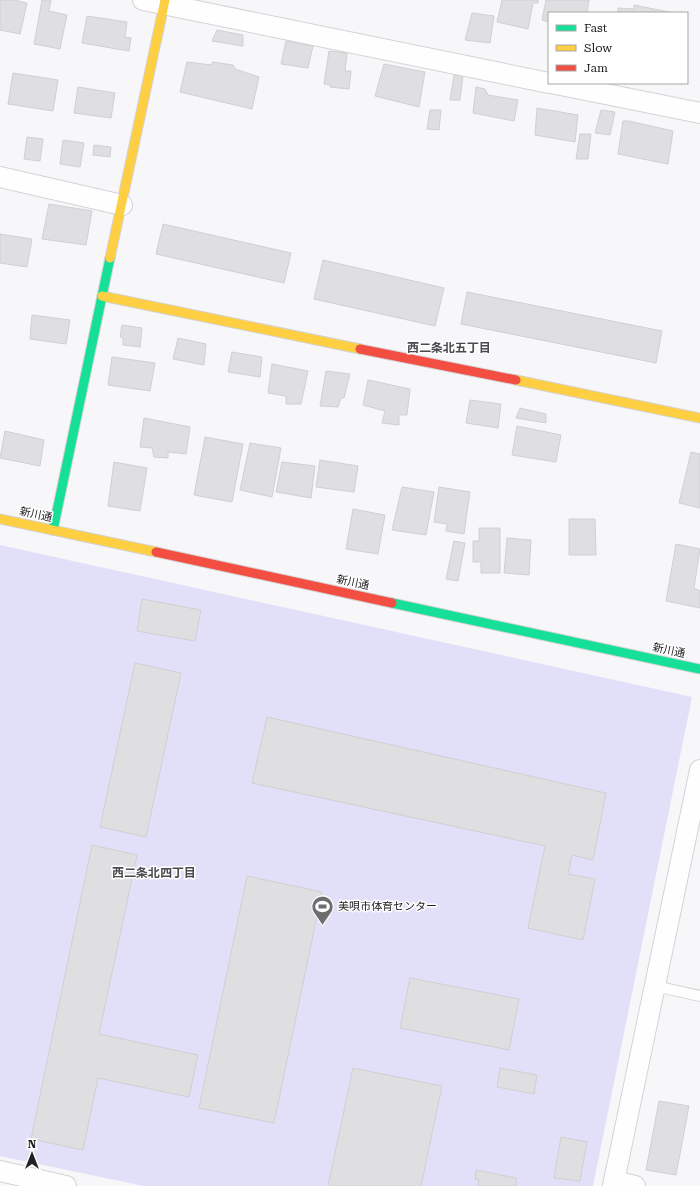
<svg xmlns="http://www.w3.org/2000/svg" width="700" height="1186" font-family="'Roboto Serif','Noto Sans JP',serif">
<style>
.green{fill:#e2dff9}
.building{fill:#dfdfe1;stroke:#d0d0d2}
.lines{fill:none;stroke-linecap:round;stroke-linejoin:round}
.lane-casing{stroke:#d4d3d5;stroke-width:12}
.street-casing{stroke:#d4d3d5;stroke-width:22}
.fast-casing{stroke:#d4d3d5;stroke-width:11}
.slow-casing{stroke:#d4d3d5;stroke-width:11}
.jam-casing{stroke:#d4d3d5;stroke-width:11}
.lane{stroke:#fefefe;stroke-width:10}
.street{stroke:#fefefe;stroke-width:20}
.fast{stroke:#16e098;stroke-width:9}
.slow{stroke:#ffcf43;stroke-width:9}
.jam{stroke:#f24e42;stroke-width:9}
.labels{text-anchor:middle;stroke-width:3;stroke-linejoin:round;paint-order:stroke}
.street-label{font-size:11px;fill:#222224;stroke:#fff}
.poi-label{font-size:11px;fill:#222224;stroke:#fff;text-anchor:start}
.neighbourhood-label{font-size:12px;font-weight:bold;fill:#4b4b4f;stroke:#fff}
</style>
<rect width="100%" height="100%" fill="#f7f6f9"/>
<polygon class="green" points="0,545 692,697 593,1186 144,1186 0,1156"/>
<g class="building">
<polygon points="0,0 14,0 27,3 20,34 0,30"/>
<polygon points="42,0 51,0 49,11 67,15 60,49 34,44"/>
<polygon points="502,0 538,0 538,3 533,3 528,29 497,22"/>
<polygon points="546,0 589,0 587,13 549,13 549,22 542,20"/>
<polygon points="634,5 674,13 618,13 618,8 634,9"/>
<polygon points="472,13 494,16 490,43 465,40"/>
<polygon points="87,16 127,22 125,37 131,38 129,51 82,43"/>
<polygon points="217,30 243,35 243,46 212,41"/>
<polygon points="286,41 313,46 308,68 281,64"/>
<polygon points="329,51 347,53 345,71 351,71 349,89 330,87 330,85 324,84"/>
<polygon points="187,62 212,65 212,62 233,65 235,69 259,77 252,109 180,92"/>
<polygon points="384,64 425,72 419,107 375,96"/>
<polygon points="13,73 58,80 53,111 8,104"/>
<polygon points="454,75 463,75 460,100 450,100"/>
<polygon points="78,87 115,93 111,118 74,113"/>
<polygon points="476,87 485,89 488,95 518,100 514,121 473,113"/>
<polygon points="537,108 578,115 575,142 535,135"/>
<polygon points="430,110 441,110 439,130 427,129"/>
<polygon points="601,110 615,112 610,135 595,133"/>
<polygon points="623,121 629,121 673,131 668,164 618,154"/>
<polygon points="580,134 591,134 588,159 576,159"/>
<polygon points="27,137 43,139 40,161 24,159"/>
<polygon points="63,140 84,143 80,167 60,164"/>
<polygon points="94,145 111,147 110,157 93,155"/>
<polygon points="49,204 92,211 86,245 42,239"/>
<polygon points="163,224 291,253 284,283 156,254"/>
<polygon points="0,234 32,239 27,267 0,263"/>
<polygon points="323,260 444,288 435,326 314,299"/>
<polygon points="467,292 662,331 656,363 461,324"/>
<polygon points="32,315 70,320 66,344 30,339"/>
<polygon points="122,325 142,328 140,347 123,345 123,338 120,337"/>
<polygon points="178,338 206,344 204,365 173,359"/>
<polygon points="232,352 262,357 260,377 228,372"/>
<polygon points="112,357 155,363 150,391 108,385"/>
<polygon points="272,364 308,371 301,404 286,404 286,396 268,393"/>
<polygon points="326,371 350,374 344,398 341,398 338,407 320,406"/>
<polygon points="368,380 410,389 407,415 399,415 399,425 382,423 385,411 363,405"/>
<polygon points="470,400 501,404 498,428 466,423"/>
<polygon points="520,408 546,414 546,423 516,418"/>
<polygon points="144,418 190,427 186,454 168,452 168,458 154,457 152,448 140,447"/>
<polygon points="517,426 561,435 556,462 512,455"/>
<polygon points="5,431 44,440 40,466 0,458"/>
<polygon points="205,437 243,444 232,502 194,495"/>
<polygon points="250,443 281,448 272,497 240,490"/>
<polygon points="691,452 700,454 700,508 679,503"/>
<polygon points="320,460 358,466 354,492 316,487"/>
<polygon points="114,462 147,468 140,511 108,506"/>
<polygon points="282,462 315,466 311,498 276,492"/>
<polygon points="402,487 434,492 426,535 392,530"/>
<polygon points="439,487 470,492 464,534 446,531 447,524 434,522"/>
<polygon points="353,509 385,515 378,554 346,549"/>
<polygon points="569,519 595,519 596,555 569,555"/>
<polygon points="479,528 500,528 500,573 481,573 481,562 473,562 473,541 479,541"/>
<polygon points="507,538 531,540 529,575 504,573"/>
<polygon points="454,541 465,543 458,581 446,579"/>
<polygon points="676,544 700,549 694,588 700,591 700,608 666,601"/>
<polygon points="142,599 201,610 195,641 137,631"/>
<polygon points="135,663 181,673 146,837 100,827"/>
<polygon points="267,717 606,793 593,860 572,855 568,874 595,879 583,940 528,928 545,846 252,783"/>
<polygon points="92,845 137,855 99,1034 198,1055 189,1097 98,1078 83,1150 31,1139"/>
<polygon points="247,876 322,892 274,1123 199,1108"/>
<polygon points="410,978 519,999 509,1050 400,1028"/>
<polygon points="353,1068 442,1086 421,1186 328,1186"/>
<polygon points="500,1068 537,1075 534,1094 497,1087"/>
<polygon points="659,1101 689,1106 676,1175 646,1170"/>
<polygon points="561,1137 587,1142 580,1181 554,1178"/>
<polygon points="476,1170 516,1178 516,1186 478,1186 479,1180 475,1179"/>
</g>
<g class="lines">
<defs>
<polyline id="lane" points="655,986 700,996"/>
<g id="street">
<polyline points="143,0 549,83"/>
<polyline points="551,83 700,113"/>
<polyline points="0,177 122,205"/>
<polyline points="0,1171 66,1186"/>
<polyline points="614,1181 635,1186"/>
<polyline points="613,1186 700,770"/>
</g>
<g id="fast">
<polyline points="53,530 110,258"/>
<polyline points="392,603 700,669"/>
</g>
<g id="slow">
<polyline points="110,258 165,0"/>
<polyline points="102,296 360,349"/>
<polyline points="516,380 700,418"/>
<polyline points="0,519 156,552"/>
</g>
<g id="jam">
<polyline points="360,349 516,380"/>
<polyline points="156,552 392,603"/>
</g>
</defs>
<use href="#lane" class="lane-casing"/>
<use href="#street" class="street-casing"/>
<use href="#fast" class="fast-casing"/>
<use href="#slow" class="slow-casing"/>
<use href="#jam" class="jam-casing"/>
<use href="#lane" class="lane"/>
<use href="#street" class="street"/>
<use href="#fast" class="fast"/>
<use href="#slow" class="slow"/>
<use href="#jam" class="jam"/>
</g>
<defs>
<symbol id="stadium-pin" viewBox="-11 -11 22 30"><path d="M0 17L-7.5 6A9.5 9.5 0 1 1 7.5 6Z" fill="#6d6c6f" stroke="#fff"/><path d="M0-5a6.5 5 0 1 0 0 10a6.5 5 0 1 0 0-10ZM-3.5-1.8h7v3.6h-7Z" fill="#fff"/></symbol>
</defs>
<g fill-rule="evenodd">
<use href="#stadium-pin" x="310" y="894" width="25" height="34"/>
</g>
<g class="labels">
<g class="street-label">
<text transform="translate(36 514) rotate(12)" y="4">新川通</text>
<text transform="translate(353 582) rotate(12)" y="4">新川通</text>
<text transform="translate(669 650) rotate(12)" y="4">新川通</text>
</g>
<g class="poi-label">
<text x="338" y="910">美唄市体育センター</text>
</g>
<g class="neighbourhood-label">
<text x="449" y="352">西二条北五丁目</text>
<text x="154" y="877">西二条北四丁目</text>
</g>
</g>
<rect x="548" y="12" width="140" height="72" fill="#ffffff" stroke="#a7a7a7"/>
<rect x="556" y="25" width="20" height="6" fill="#16e098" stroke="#a7a7a7"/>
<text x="584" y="32" font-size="12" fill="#222224">Fast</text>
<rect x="556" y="45" width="20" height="6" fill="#ffcf43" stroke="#a7a7a7"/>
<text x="584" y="52" font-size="12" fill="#222224">Slow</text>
<rect x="556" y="65" width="20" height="6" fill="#f24e42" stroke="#a7a7a7"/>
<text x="584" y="72" font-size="12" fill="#222224">Jam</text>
<g transform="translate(32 1154)" stroke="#ffffff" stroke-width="3" paint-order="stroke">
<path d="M0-3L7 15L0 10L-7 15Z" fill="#222224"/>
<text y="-6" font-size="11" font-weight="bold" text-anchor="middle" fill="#222224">N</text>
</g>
</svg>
